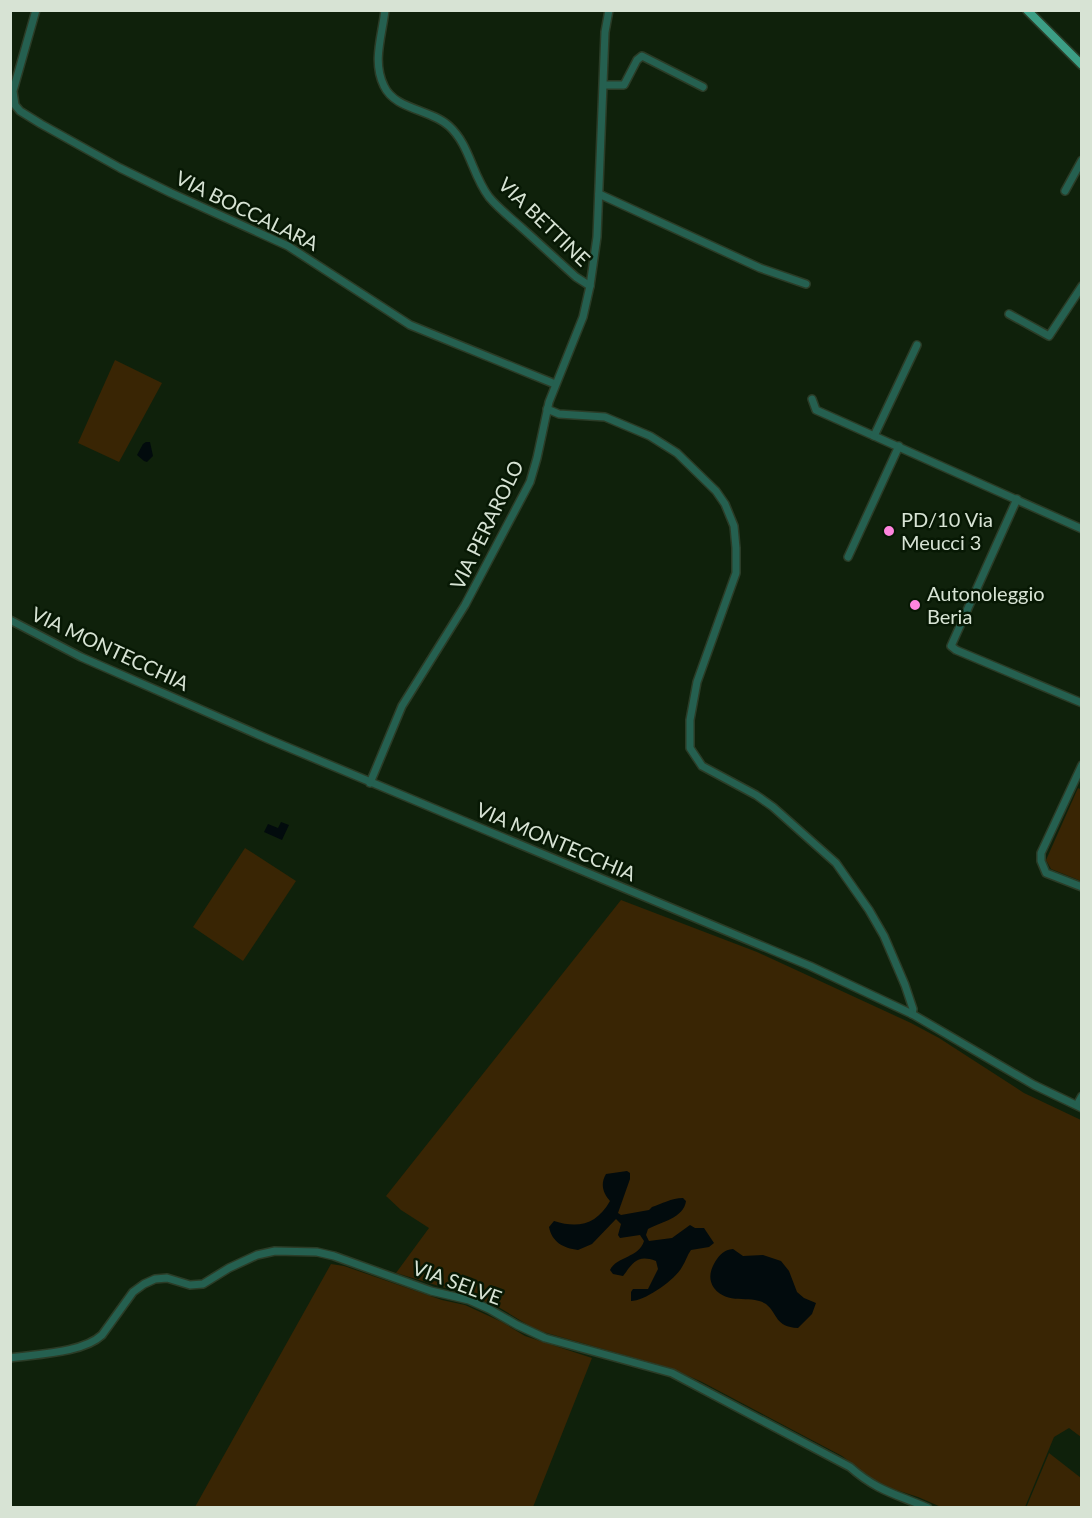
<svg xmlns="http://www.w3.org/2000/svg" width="1092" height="1518" font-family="Lato,sans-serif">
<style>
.green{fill:#392504}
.water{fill:#020b0d}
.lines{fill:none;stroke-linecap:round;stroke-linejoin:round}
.minor-casing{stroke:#2b3c27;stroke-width:10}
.major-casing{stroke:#2b3c27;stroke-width:11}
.minor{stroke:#256050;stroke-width:7}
.major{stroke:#3c9f85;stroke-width:8}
.poi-dot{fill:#ff85df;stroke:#071804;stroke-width:2}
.labels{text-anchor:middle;stroke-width:5;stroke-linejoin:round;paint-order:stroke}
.street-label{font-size:20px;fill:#d7e3d4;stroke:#071804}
.poi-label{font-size:20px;fill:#d7e3d4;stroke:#071804;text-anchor:start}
</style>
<rect width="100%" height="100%" fill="#0f210b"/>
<g class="green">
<polygon points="115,360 162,383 119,462 78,443"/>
<polygon points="1078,788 1082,790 1081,881 1051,869 1046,860"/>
<polygon points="245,848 296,881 243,961 193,927"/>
<polygon points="621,900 757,952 911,1023 939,1038 1024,1093 1081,1120 1081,1437 1069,1428 1054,1437 1025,1507 941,1507 918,1497 890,1488 873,1480 842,1456 702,1382 670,1368 536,1330 500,1308 472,1296 396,1273 429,1228 401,1210 386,1196"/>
<polygon points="331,1264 344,1266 442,1300 465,1305 502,1322 525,1336 592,1358 533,1507 195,1507"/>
<polygon points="1049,1453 1081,1478 1081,1507 1026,1508"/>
</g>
<g class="water">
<polygon points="146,442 150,442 153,456 147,462 144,461 137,455 143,444"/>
<polygon points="281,822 289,825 282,840 264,832 268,824 278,828"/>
<path d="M 627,1171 L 630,1173 L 630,1179 L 618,1213 L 621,1215 L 649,1210 L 652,1207 C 662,1204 671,1198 683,1198 L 686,1201 C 684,1218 661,1222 648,1229 L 646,1235 L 649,1241 L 672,1238 L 690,1225 L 695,1228 L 704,1228 L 714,1243 L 709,1247 L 691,1250 C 687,1255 686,1261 682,1267 C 675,1280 645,1301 631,1301 L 631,1292 L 633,1289 L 648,1289 L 658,1269 L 656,1261 C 637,1254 633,1263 623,1276 L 613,1274 L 610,1270 C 617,1256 639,1258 644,1241 L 640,1235 L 620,1238 L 618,1235 L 621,1224 L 616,1219 L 592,1244 L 578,1250 C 563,1248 552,1242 549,1227 L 554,1221 C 579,1229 597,1224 610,1201 C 603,1193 600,1184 606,1174 Z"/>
<path d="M 733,1249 L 743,1256 L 763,1255 L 781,1261 L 789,1271 L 797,1292 L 804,1298 L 816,1303 L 812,1314 L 798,1328 C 775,1327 778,1314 766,1304 C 751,1294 728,1306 714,1288 C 708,1279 710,1271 715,1262 C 720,1254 724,1250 733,1249 Z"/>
</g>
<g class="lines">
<defs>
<g id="minor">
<polyline points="36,10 13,91 15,105 20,111 41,124 120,168 171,193 288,246 410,325 555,384"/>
<path d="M 385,10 C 382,36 372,62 384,86 C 395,110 431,109 449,126 C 470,145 472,175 489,197 C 499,209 511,218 522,228 C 540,244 558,261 576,277 L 590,286"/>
<polyline points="604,85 624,85 637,60 642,56 703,87"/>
<polyline points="1065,191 1082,160"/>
<polyline points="599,194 760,268 806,284"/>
<polyline points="1009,314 1049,336 1082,286"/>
<polyline points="812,399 816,410 1082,529"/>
<polyline points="547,409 559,414 605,417 650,436 677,453 716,491 725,504 734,526 736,548 736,573 697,682 690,720 690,748 702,766 756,795 773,807 836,863 869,910 884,936 905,985 913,1009 912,1014"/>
<polyline points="874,436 917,345"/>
<polyline points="1017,499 951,646 956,650 1082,703"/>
<polyline points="848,557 899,446"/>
<polyline points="10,620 81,657 268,739 810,966 912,1014 1034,1085 1082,1108"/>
<polyline points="1082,765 1041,853 1041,861 1046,873 1082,887"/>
<polyline points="370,783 402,706 465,605 530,482 537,458 549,402 583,317 590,286 597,237 605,32 609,10"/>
<polyline points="1077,1105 1082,1096"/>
<path d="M 10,1358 C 36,1354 83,1353 102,1335 L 133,1292 L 144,1284 L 155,1279 L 167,1278 L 190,1285 L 203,1284 L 229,1268 L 257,1255 L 275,1251 L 317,1252 L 334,1256 L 431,1291 L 469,1300 L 489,1309 L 517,1325 L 545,1338 L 672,1373 L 850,1467 C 877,1491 896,1494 928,1508"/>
</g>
<polyline id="major" points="1027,10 1082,65"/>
</defs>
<use href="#minor" class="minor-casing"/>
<use href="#major" class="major-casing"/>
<use href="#minor" class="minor"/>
<use href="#major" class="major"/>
</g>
<g class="poi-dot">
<circle cx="889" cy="531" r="6"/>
<circle cx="915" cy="605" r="6"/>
</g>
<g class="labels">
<g class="street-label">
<text transform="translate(247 211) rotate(26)" y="7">VIA BOCCALARA</text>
<text transform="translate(544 222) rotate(44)" y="7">VIA BETTINE</text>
<text transform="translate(487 525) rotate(-64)" y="7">VIA PERAROLO</text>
<text transform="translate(110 649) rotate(25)" y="7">VIA MONTECCHIA</text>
<text transform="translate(556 842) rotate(23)" y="7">VIA MONTECCHIA</text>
<text transform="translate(457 1283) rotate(20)" y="7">VIA SELVE</text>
</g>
<g class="poi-label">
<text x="901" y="527">PD/10 Via<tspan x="901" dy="23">Meucci 3</tspan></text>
<text x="927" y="601">Autonoleggio<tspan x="927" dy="23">Beria</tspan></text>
</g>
</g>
<rect width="1092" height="1518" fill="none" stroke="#d7e3d4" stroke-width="24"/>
</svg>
